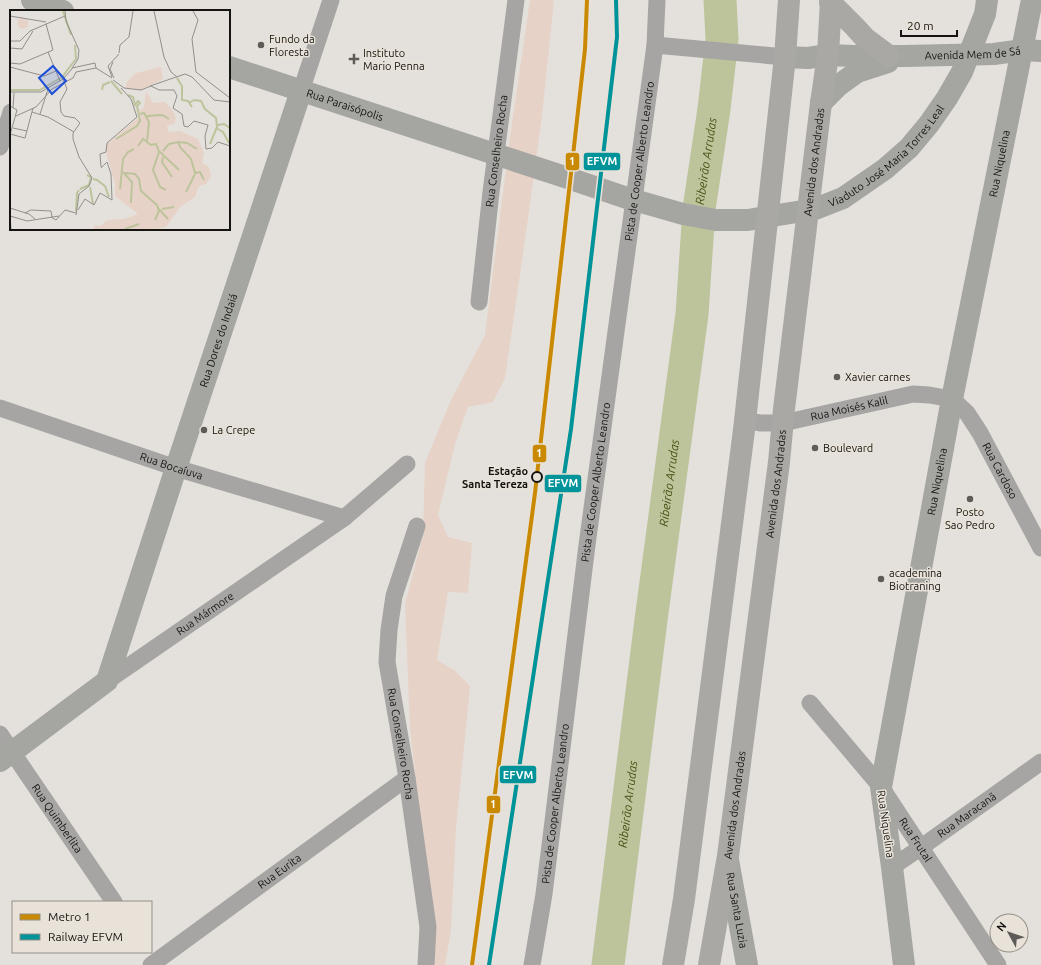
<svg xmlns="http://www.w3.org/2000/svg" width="1041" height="965" font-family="Ubuntu,sans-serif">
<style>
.green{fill:#e7d2c8}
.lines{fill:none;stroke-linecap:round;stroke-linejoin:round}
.river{stroke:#bdc49c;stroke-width:33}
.street{stroke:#a6a5a3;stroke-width:17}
.secondary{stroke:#a5a5a1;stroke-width:22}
.primary{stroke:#a9a8a5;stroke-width:22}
.rail-1-casing{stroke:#e8e2d8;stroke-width:7}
.rail-1{stroke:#00939a;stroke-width:4}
.metro-1-casing{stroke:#e8e2d8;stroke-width:7}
.metro-1{stroke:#ca8903;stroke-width:4}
.poi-dot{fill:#5e5c58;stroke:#e8e2d8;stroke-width:1.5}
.stop-dot{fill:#e8e2d8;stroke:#161411;stroke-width:2}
.labels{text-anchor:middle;stroke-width:3;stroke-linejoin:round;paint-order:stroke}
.poi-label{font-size:11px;fill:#161411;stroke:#e8e2d8;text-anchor:start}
.street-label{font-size:11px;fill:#161411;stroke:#e8e2d8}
.stop-label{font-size:11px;font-weight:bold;fill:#161411;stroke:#e8e2d8;text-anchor:end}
.water-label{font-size:12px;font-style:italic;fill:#485113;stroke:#e8e2d8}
.inset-river{fill:none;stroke:#bdc49c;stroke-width:2}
.inset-road{fill:none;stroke:#928f8b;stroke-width:1}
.view{fill:#1d4ed8;fill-opacity:0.15;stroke:#1d4ed8;stroke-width:2}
.inset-edge{fill:none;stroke:#161411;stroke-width:2}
.line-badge{stroke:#e8e2d8;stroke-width:1.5}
.badge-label{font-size:11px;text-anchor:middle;font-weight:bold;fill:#fff}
</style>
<rect width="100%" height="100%" fill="#e4e1dc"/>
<polygon class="green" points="530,0 554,0 542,116 525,240 505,378 493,402 468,407 455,444 438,515 448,537 472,543 468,593 448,592 437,660 454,670 470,686 456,828 451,930 445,965 433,965 432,918 410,729 405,604 423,535 425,463 451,400 485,335 510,137"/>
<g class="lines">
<path class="river" id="s1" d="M 608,965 L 651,620 L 692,314 L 699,209 L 714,109 L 722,39 L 720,0"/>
<g class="street">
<polyline points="655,45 785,57"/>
<polyline points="301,91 331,0"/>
<polyline points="0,147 11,112"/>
<path id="s2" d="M 479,302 L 491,192 L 516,0"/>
<path id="s3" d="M 0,408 L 176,468 L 344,518"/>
<path id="s4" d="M 745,420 L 760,423 L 783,423 L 913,394 L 929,395 L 952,399 L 967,413 L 980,433 L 1041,548"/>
<path id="s5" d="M 417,526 L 394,596 L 389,630 L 387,662 L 407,778 L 428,927 L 426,965"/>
<path id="s6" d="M 107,681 L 344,518 L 407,464"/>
<path id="s7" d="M 810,703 L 881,787 L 998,965"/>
<path id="s8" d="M 0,734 L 114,902"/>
<path id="s9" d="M 892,867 L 920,848 L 1041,762"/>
<path id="s10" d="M 151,965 L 407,778"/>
<path id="s11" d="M 532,965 L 544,894 L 587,545 L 655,45 L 657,0"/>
</g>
<g class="secondary">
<polyline points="32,0 63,11"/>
<path id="s12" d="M 785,57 L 808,58 L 828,55 L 853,56 L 905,56 L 994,54 L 1023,50 L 1041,51"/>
<path id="s13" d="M 229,67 L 568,178 L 627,198 L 683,214 L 716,220 L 748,220 L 815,209 L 843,198 L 885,169 L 909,148 L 929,124 L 947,98 L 962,72 L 985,14 L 987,0"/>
<polyline points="821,103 839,85 857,72 888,62"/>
<path id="s14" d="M 0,761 L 107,681 L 176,468 L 301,91"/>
<path id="s15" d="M 728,860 L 747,965"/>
<path id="s16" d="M 904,965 L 892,867 L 881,787 L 952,399 L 1032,0"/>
</g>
<g class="primary">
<polyline points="830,2 854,26 865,38 889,56"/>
<polyline points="673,965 684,899 744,430 785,57 789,0"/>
<path id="s17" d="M 709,965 L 728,856 L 779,462 L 784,409 L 821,103 L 828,55 L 831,0"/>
</g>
<defs>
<polyline id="rail-1" points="489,965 571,429 617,37 616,0"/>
</defs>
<use href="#rail-1" class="rail-1-casing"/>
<use href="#rail-1" class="rail-1"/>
<defs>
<polyline id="metro-1" points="472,965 535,493 585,49 587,0"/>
</defs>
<use href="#metro-1" class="metro-1-casing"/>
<use href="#metro-1" class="metro-1"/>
</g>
<g class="poi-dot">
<circle cx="261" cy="45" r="4"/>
<path d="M352 53h4v4h4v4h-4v4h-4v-4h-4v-4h4z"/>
<circle cx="837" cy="377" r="4"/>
<circle cx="204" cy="430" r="4"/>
<circle cx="815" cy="448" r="4"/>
<circle cx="970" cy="499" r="4"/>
<circle cx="881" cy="579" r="4"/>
</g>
<circle class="stop-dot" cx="537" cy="477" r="5"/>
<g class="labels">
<g class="poi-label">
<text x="269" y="43">Fundo da<tspan x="269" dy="13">Floresta</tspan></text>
<text x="363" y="57">Instituto<tspan x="363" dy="13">Mario Penna</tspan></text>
<text x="845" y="381">Xavier carnes</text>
<text x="212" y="434">La Crepe</text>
<text x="823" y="452">Boulevard</text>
<text x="970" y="516" text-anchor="middle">Posto<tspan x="970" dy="13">Sao Pedro</tspan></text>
<text x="889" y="577">academina<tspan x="889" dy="13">Biotraning</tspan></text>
</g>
<g class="street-label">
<text dy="4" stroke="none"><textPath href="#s12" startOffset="188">Avenida Mem de Sá</textPath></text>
<text dy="4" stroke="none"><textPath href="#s13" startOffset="122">Rua Paraisópolis</textPath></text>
<text dy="4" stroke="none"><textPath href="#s2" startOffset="152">Rua Conselheiro Rocha</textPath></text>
<text dy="4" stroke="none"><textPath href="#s13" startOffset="701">Viaduto José Maria Torres Leal</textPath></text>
<text dy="4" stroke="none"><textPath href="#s17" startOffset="810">Avenida dos Andradas</textPath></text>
<text dy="4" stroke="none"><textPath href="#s11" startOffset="811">Pista de Cooper Alberto Leandro</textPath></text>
<text dy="4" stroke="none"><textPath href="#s16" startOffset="814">Rua Niquelina</textPath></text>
<text dy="4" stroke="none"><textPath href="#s14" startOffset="492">Rua Dores do Indaiá</textPath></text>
<text dy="4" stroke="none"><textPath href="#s4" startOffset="106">Rua Moisés Kalil</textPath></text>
<text dy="4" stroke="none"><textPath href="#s3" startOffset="181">Rua Bocaíuva</textPath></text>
<text dy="4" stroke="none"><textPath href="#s4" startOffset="298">Rua Cardoso</textPath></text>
<text dy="4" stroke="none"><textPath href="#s16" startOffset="490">Rua Niquelina</textPath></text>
<text dy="4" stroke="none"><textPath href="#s11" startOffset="487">Pista de Cooper Alberto Leandro</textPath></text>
<text dy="4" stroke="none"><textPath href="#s17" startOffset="486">Avenida dos Andradas</textPath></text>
<text dy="4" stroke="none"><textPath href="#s6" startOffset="119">Rua Mármore</textPath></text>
<text dy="4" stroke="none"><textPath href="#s5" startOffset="223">Rua Conselheiro Rocha</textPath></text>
<text dy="4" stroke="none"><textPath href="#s11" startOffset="163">Pista de Cooper Alberto Leandro</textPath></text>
<text dy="4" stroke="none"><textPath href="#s17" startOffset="162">Avenida dos Andradas</textPath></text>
<text dy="4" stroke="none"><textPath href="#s9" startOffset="91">Rua Maracanã</textPath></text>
<text dy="4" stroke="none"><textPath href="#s8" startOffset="102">Rua Quimberlita</textPath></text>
<text transform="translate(886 824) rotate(82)" y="4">Rua Niquelina</text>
<text dy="4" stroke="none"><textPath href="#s7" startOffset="173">Rua Frutal</textPath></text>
<text dy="4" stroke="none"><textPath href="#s10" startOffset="159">Rua Eurita</textPath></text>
<text dy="4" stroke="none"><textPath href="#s15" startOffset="51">Rua Santa Luzia</textPath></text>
</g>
<g class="stop-label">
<text x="528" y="475">Estação<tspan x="528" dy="13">Santa Tereza</tspan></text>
</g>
<g class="water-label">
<text dy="4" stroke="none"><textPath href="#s1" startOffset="810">Ribeirão Arrudas</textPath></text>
<text dy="4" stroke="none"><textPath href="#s1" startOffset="486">Ribeirão Arrudas</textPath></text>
<text dy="4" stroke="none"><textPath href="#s1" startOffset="162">Ribeirão Arrudas</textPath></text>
</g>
</g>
<g transform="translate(10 10)">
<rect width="220" height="220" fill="#e4e1dc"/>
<path d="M7.5 13a5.5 5.5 0 1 1 11 0a5.5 5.5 0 1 1-11 0ZM 151,57 L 153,69 L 131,80 L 116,78 L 116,73 L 126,63 ZM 136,81 L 143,93 L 155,92 L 163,101 L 166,108 L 164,114 L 157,116 L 158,122 L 170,121 L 188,129 L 194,143 L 192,153 L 199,157 L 201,166 L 196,174 L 189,176 L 185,187 L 170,197 L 156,217 L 147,219 L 83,219 L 85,215 L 90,216 L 97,210 L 114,209 L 128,204 L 105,186 L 105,174 L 96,142 L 97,134 L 128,108 L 128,102 L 134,97 Z" fill="#e7d2c8"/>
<path class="inset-river" d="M 53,1 L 61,25M 167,68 L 172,76 L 172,90 L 178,91 L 182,97M 101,71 L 112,84M 0,80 L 30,80 L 52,67 L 66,49 L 65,35M 92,80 L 93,75 L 100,72M 179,93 L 184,90 L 191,91 L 195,99 L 206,108 L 207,117 L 200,134M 130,104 L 134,103 L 139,112 L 137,131M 137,106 L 152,105 L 159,109M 207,115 L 214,114 L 220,118M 206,118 L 213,122 L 219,133M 106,129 L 127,116 L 130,111 L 127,96 L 130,93 L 128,91 L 125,95 L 123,87 L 118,85M 168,132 L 170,137 L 181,149 L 185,163 L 190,162 L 194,170M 128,136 L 133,129 L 141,135 L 146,134 L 149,142 L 143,160 L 150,177 L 156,180M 149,141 L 169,160M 153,141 L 159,134 L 168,132 L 177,133 L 187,139M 153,147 L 152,152 L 162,167M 113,162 L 122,172 L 121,193M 115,163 L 125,164 L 129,169 L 131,181 L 147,195 L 149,201 L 145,210M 83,169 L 87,170 L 95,176 L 99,187M 80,177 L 83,194M 70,179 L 79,175 L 81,167 L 77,165M 110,179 L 113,149 L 118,142 L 124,139M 176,182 L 185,164M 148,198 L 158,209M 152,199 L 164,197M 66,201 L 67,183 L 69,180M 115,219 L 129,214"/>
<path class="inset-road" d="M 144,1 L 154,47 L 161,62 L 167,67M 0,6 L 36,12M 182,29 L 186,62M 182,29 L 188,10 L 183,1M 0,31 L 10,31 L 20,21 L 55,6M 0,38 L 12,39 L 23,21M 38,42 L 50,71M 109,43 L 110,35 L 119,27 L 123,1M 103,52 L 100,59 L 104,68M 0,53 L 10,54 L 43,40 L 36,14M 0,57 L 34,66 L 46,61M 62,58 L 85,53 L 86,58M 86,58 L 102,68M 186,62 L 220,88M 102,67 L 98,56 L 109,44M 53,69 L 57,79 L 50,92 L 51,102 L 54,106 L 65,108 L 70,113 L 63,123 L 63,129 L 69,147 L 82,168 L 79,176 L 69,184 L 66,205M 103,70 L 114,78 L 131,80 L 141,76 L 149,80 L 164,80 L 167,86 L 163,98 L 172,104 L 174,116 L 178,117 L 184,111 L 198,115 L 195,126 L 196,139 L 202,138 L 208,132 L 220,136M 140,76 L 175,64 L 182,67 L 204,90 L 220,92M 0,82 L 31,82 L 53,69 L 61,60 L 68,49 L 69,40 L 56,11 L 55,1M 0,96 L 7,100 L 0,125M 3,98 L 4,83M 22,102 L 38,107 L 64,122M 30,104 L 38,79M 6,106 L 26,97 L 42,79 L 63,68 L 66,62 L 86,58M 3,118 L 17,121M 0,124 L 15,128 L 23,98M 91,157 L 90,144 L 96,142 L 97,133 L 127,107 L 121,89 L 111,78M 0,198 L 19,204 L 25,209M 68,200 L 75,189 L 84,195 L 90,183 L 102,190 L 101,164 L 97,152 L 91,158M 15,203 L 21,200 L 41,201 L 42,207M 0,206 L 17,211 L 49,206M 0,206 L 1,219M 41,207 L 46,210 L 55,200 L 66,203"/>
<path class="view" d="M 43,56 L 56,71 L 42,84 L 29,68 Z"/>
<rect width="220" height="220" class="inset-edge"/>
</g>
<g class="line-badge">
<rect x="565" y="152" width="15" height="19" rx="4" fill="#ca8903"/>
<rect x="583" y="152" width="38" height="19" rx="4" fill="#00939a"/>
<rect x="532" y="444" width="15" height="19" rx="4" fill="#ca8903"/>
<rect x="544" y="474" width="38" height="19" rx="4" fill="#00939a"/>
<rect x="499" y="765" width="38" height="19" rx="4" fill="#00939a"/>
<rect x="486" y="795" width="15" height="19" rx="4" fill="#ca8903"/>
</g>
<g class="badge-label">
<text x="572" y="165">1</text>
<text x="602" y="165">EFVM</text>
<text x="539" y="457">1</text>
<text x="563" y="487">EFVM</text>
<text x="518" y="779">EFVM</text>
<text x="493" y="808">1</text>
</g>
<rect x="12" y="901" width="140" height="52" fill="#e8e2d8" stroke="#949088"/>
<rect x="20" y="914" width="20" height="6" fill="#ca8903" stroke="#949088"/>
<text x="48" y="921" font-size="12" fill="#161411">Metro 1</text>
<rect x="20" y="934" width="20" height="6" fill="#00939a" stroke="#949088"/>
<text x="48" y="941" font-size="12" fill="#161411">Railway EFVM</text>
<g transform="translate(1009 933) rotate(310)"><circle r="19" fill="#e8e2d8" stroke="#949088"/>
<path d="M0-3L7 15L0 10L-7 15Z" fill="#5e5c58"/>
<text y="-6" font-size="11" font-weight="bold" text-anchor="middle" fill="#161411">N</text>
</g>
<path d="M901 30v6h56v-6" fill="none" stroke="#161411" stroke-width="2"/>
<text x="907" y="30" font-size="12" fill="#161411" stroke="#e8e2d8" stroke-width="3" paint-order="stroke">20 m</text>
</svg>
